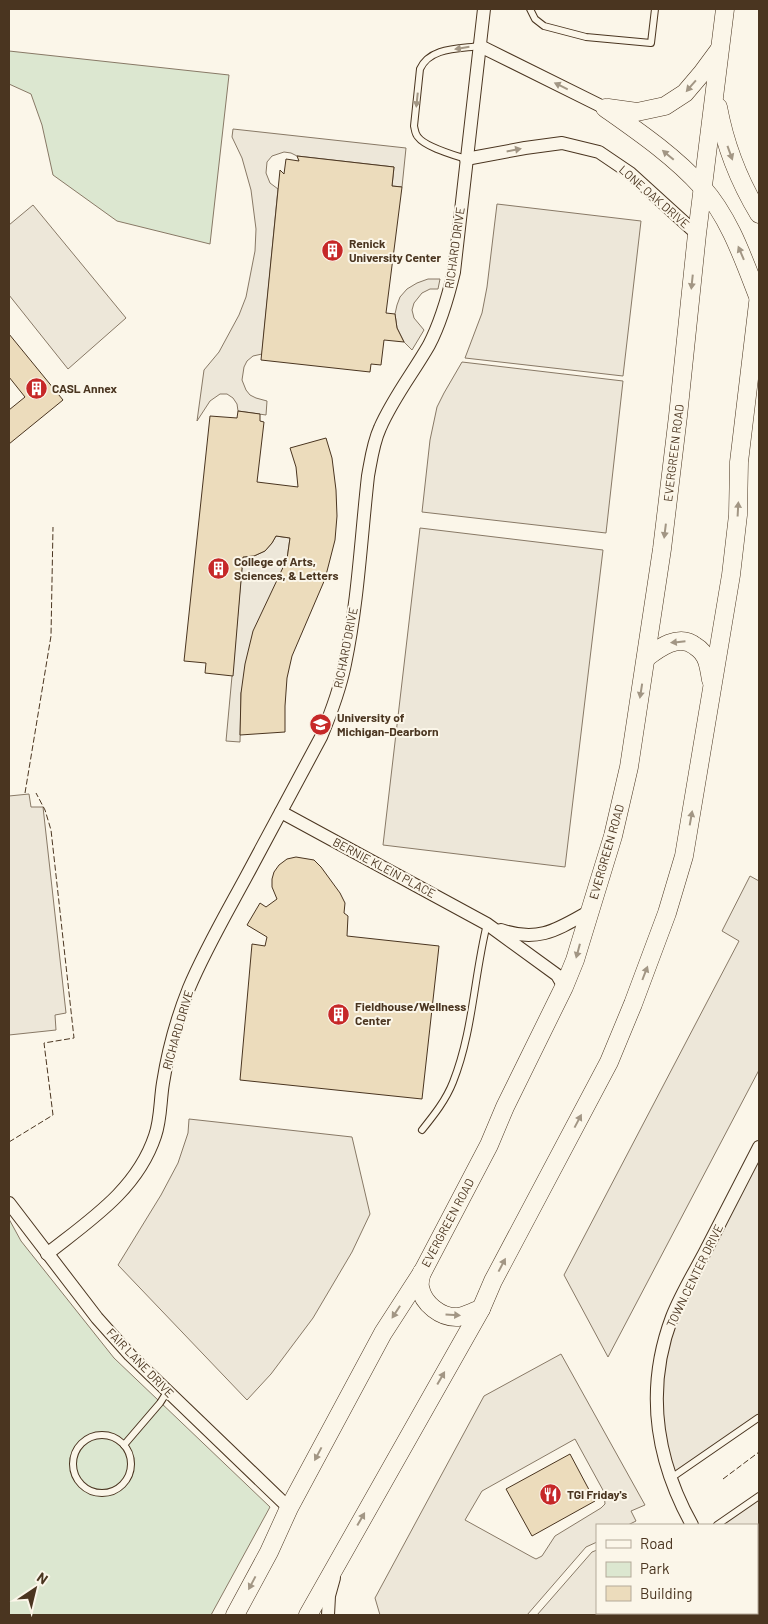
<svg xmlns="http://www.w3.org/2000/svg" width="768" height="1624" font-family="Barlow,sans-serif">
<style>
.green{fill:#dce7d0;stroke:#887966}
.parking{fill:#ede7d9;stroke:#887966;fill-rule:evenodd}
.building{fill:#ecdcbc;stroke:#4a3520}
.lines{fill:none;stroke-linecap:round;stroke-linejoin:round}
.lane-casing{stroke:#4a3520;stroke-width:8}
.street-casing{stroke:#4a3520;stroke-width:14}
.secondary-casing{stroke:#4a3520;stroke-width:19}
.lane{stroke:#fbf6e9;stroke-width:6}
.street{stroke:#fbf6e9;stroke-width:12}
.secondary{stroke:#fbf6e9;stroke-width:18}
.fence{stroke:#4a3520;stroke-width:1;stroke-dasharray:6 2.5;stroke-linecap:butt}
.oneway{fill:#a29684}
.labels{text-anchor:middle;stroke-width:4;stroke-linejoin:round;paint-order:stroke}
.street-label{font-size:12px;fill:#4a3520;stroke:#fbf6e9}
.poi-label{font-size:12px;font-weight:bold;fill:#4a3520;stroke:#fbf6e9;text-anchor:start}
</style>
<rect width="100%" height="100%" fill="#fbf6e9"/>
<g class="green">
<polygon points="9,51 229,75 210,244 117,221 53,175 42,125 31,94 9,84"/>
<polygon points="9,1219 21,1241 114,1358 270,1507 211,1615 9,1615"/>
</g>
<g class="parking">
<polygon points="233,129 406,148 402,187 392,186 394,167 297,156 291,153 284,152 272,156 267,162 266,173 270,183 278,189 262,354 253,356 247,361 244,367 242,380 246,390 250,395 256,398 267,401 266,415 238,411 237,404 233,398 227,394 220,394 210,401 197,421 204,370 219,352 239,315 246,297 255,251 256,229 251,190 242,158 232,137"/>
<polygon points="497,204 641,221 623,376 465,358 482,313 487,287"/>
<polygon points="33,205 126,318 68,369 9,295 9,225"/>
<polygon points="428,279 440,279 438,289 430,289 422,293 414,303 412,310 414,318 424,330 412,350 404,342 397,328 395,314 397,305 400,297 407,289 417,283"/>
<polygon points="462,362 623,381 606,533 422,512 430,440 437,407 444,393"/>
<polygon points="420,528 603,550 565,867 383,845"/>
<polygon points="276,536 290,538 287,559 278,581 241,693 240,742 226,741 243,557 254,556 265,551 272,543"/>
<polygon points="29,794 31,807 43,807 66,1013 55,1015 56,1030 9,1035 9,796"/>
<polygon points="750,876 759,881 759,1070 608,1357 564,1275 739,941 722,931"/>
<polygon points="189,1119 352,1137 370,1214 352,1252 313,1318 271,1374 247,1400 118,1265 161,1195 178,1163 188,1133"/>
<polygon points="759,1147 759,1419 671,1478 658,1425 667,1332"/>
<path d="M 561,1354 L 645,1505 L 631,1511 L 636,1521 L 628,1525 L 597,1525 L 597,1542 L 586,1547 L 527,1615 L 380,1615 L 375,1598 L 484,1396 ZM 575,1439 L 604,1492 L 605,1504 L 601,1508 L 555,1536 L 542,1556 L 536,1559 L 532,1557 L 465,1520 L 482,1491 Z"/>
<polygon points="759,1496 759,1615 742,1615 740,1613 757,1613 757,1525 717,1525"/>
<polygon points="597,1550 597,1613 697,1613 699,1615 537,1615 592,1552"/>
</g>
<g class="building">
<polygon points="297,156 394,167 392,186 402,187 386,313 395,314 397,328 404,342 384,340 381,365 371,364 370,372 261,360 280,170 284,174 286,159 299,161"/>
<polygon points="9,334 63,400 9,444 9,410 25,397 9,377"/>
<polygon points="238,411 260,414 260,421 264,422 257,482 298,487 296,467 290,448 326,438 332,458 336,490 337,516 335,540 325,579 292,656 287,678 285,706 285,732 240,735 241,693 245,664 253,631 287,559 290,538 276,536 272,543 265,551 254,556 243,557 233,676 205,673 206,663 184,661 210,416 237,418"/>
<polygon points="296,857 314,860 321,867 340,893 345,903 344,913 348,916 347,936 439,946 422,1099 240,1080 252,944 265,946 267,937 247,925 260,903 266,907 277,899 272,887 272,879 274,872 279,865 287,859"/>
<polygon points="570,1454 595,1501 532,1536 506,1489"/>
</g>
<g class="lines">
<defs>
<g id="lane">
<polyline points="530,9 535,19 544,26 586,37 651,43 655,9"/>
<path d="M 466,159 C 454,155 425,147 418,137 C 415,134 415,130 414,126 L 420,69 C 430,47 459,49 480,46"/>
<path d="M 422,1130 C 434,1115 446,1100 453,1082 C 473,1032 474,976 487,924"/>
<circle cx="102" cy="1464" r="29"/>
<polyline points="124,1445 160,1403 167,1392"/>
<polyline points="671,1478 758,1418"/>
<polyline points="717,1525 759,1496"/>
</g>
<g id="street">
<polyline points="480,46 605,108"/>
<polyline points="466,159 525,148 562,143 599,152 630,173 697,234"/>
<polyline points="281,812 487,924 557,975 564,987"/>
<path d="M 501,930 C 539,943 558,929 590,911"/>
<polyline points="9,1203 97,1318 130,1355 289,1508"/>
<path d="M 47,1254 C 90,1220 137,1190 155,1136 C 161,1119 160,1101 163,1083 C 168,1051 177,1018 189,988 C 205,950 226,914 246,877 C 271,830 296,784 321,737 C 331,713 340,689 345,664 C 358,602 361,538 368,476 C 371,460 373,443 380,428 C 393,398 413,373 429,345 C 441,322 448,297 454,272 L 484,9"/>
<path d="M 692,1525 C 655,1458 645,1389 672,1317 C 681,1294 694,1273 705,1252 C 723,1217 741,1182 759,1147"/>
<polyline points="740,1613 742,1615"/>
<polyline points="328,1615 329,1596 334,1578"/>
</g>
<g id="secondary">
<path d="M 718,107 C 725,145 739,181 759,214"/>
<path d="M 605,108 C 639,132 674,156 702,187 C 730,218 744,261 759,299"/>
<polyline points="608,108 637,112 665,106 685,93 702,73 719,50"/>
<path d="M 646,658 C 659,648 679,633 695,646 C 700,649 705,655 707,661 C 709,667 710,674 711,680"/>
<path d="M 422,1272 C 421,1276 419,1282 420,1287 C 423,1304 441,1318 458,1317 C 465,1316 474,1311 481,1309"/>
<polyline points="235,1615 269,1552 289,1508 383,1333 423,1271 489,1145 505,1107 564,987 575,960 613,836 629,767 662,549 678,416 697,234 725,9"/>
<polyline points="308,1615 481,1309 493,1281 609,1062 633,1004 667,913 684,856 731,575 738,515 739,462 759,295"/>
</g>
</defs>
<use href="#lane" class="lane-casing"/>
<use href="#street" class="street-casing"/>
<use href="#secondary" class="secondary-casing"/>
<use href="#lane" class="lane"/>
<use href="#street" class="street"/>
<use href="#secondary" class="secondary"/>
<g class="fence">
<polyline points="25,793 51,636 53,527"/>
<polyline points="9,1142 53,1115 44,1043 74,1038 51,830 45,810 36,793"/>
<polyline points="723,1479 759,1452"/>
</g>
</g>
<defs><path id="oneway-solid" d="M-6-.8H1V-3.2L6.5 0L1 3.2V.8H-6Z" transform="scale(1.25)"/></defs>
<g class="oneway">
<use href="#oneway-solid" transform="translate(462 48) rotate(171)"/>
<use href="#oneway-solid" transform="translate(561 86) rotate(-154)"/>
<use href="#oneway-solid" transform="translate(691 86) rotate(131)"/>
<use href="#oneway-solid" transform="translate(417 100) rotate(96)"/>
<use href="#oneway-solid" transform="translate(514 150) rotate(-11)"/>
<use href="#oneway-solid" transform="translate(730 153) rotate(70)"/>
<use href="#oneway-solid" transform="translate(668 155) rotate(-140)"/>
<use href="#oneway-solid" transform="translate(741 253) rotate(-113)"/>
<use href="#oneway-solid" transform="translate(692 282) rotate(96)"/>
<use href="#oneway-solid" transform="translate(738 509) rotate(-87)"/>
<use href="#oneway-solid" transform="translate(665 531) rotate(97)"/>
<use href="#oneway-solid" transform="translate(678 642) rotate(174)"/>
<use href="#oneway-solid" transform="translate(641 691) rotate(99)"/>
<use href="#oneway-solid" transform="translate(691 818) rotate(-80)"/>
<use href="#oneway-solid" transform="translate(578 951) rotate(105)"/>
<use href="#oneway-solid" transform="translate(645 973) rotate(-69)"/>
<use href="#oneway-solid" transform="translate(578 1121) rotate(-62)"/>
<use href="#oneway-solid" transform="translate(502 1265) rotate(-62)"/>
<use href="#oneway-solid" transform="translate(396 1312) rotate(123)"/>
<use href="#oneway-solid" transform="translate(453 1315) rotate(4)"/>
<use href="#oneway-solid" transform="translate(441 1378) rotate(-60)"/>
<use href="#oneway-solid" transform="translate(318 1454) rotate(118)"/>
<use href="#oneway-solid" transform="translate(361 1519) rotate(-60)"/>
<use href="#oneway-solid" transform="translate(252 1583) rotate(118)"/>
</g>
<defs>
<symbol id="building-disc" viewBox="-11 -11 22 22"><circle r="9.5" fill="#c62828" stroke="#fbf6e9"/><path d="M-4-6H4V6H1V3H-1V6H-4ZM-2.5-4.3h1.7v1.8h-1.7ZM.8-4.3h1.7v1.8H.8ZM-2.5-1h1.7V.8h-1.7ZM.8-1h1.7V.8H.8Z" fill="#fff"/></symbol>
<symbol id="university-disc" viewBox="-11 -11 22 22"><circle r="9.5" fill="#c62828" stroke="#fbf6e9"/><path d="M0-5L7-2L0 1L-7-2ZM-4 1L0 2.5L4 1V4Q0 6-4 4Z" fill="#fff"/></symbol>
<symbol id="restaurant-disc" viewBox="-11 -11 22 22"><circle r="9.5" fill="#c62828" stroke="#fbf6e9"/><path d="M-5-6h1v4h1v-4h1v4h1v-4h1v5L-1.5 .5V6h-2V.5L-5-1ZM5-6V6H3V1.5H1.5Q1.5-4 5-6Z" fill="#fff"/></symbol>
</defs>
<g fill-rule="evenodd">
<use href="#building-disc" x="320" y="238" width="25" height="25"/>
<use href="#building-disc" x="24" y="376" width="25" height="25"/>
<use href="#building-disc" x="206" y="556" width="25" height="25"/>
<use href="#university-disc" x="308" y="712" width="25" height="25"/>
<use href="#building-disc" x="326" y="1002" width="25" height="25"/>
<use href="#restaurant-disc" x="538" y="1482" width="25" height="25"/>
</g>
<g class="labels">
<g class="street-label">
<text transform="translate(654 197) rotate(41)" y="4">LONE OAK DRIVE</text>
<text transform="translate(455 248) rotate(-82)" y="4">RICHARD DRIVE</text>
<text transform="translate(674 453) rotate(-83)" y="4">EVERGREEN ROAD</text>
<text transform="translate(346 648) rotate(-79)" y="4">RICHARD DRIVE</text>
<text transform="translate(607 852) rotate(-74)" y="4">EVERGREEN ROAD</text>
<text transform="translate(384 868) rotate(28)" y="4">BERNIE KLEIN PLACE</text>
<text transform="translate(178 1030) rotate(-74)" y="4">RICHARD DRIVE</text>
<text transform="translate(448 1223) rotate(-62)" y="4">EVERGREEN ROAD</text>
<text transform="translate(695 1276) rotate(-64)" y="4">TOWN CENTER DRIVE</text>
<text transform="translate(140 1363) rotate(46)" y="4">FAIR LANE DRIVE</text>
</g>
<g class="poi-label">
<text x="349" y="248">Renick<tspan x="349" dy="14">University Center</tspan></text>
<text x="52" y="393">CASL Annex</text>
<text x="234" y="566">College of Arts,<tspan x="234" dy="14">Sciences, &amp; Letters</tspan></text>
<text x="337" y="722">University of<tspan x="337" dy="14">Michigan-Dearborn</tspan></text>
<text x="355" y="1011">Fieldhouse/Wellness<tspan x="355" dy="14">Center</tspan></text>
<text x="567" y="1499">TGI Friday's</text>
</g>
</g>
<rect width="768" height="1624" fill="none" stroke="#4a3520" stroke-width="20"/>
<rect x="596" y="1524" width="162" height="90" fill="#fbf6e9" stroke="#b4a999"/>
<rect x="606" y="1540" width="25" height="8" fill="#fbf6e9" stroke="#b4a999"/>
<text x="640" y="1549" font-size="15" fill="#4a3520">Road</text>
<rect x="606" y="1562" width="25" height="15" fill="#dce7d0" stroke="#b4a999"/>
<text x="640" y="1574" font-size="15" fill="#4a3520">Park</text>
<rect x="606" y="1586" width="25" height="15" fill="#ecdcbc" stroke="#b4a999"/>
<text x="640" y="1599" font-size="15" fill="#4a3520">Building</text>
<g transform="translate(35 1589) rotate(35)" stroke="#fbf6e9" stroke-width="4" paint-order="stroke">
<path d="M0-4L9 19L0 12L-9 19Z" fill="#4a3520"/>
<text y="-8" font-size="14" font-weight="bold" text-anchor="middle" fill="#4a3520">N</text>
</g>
</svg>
